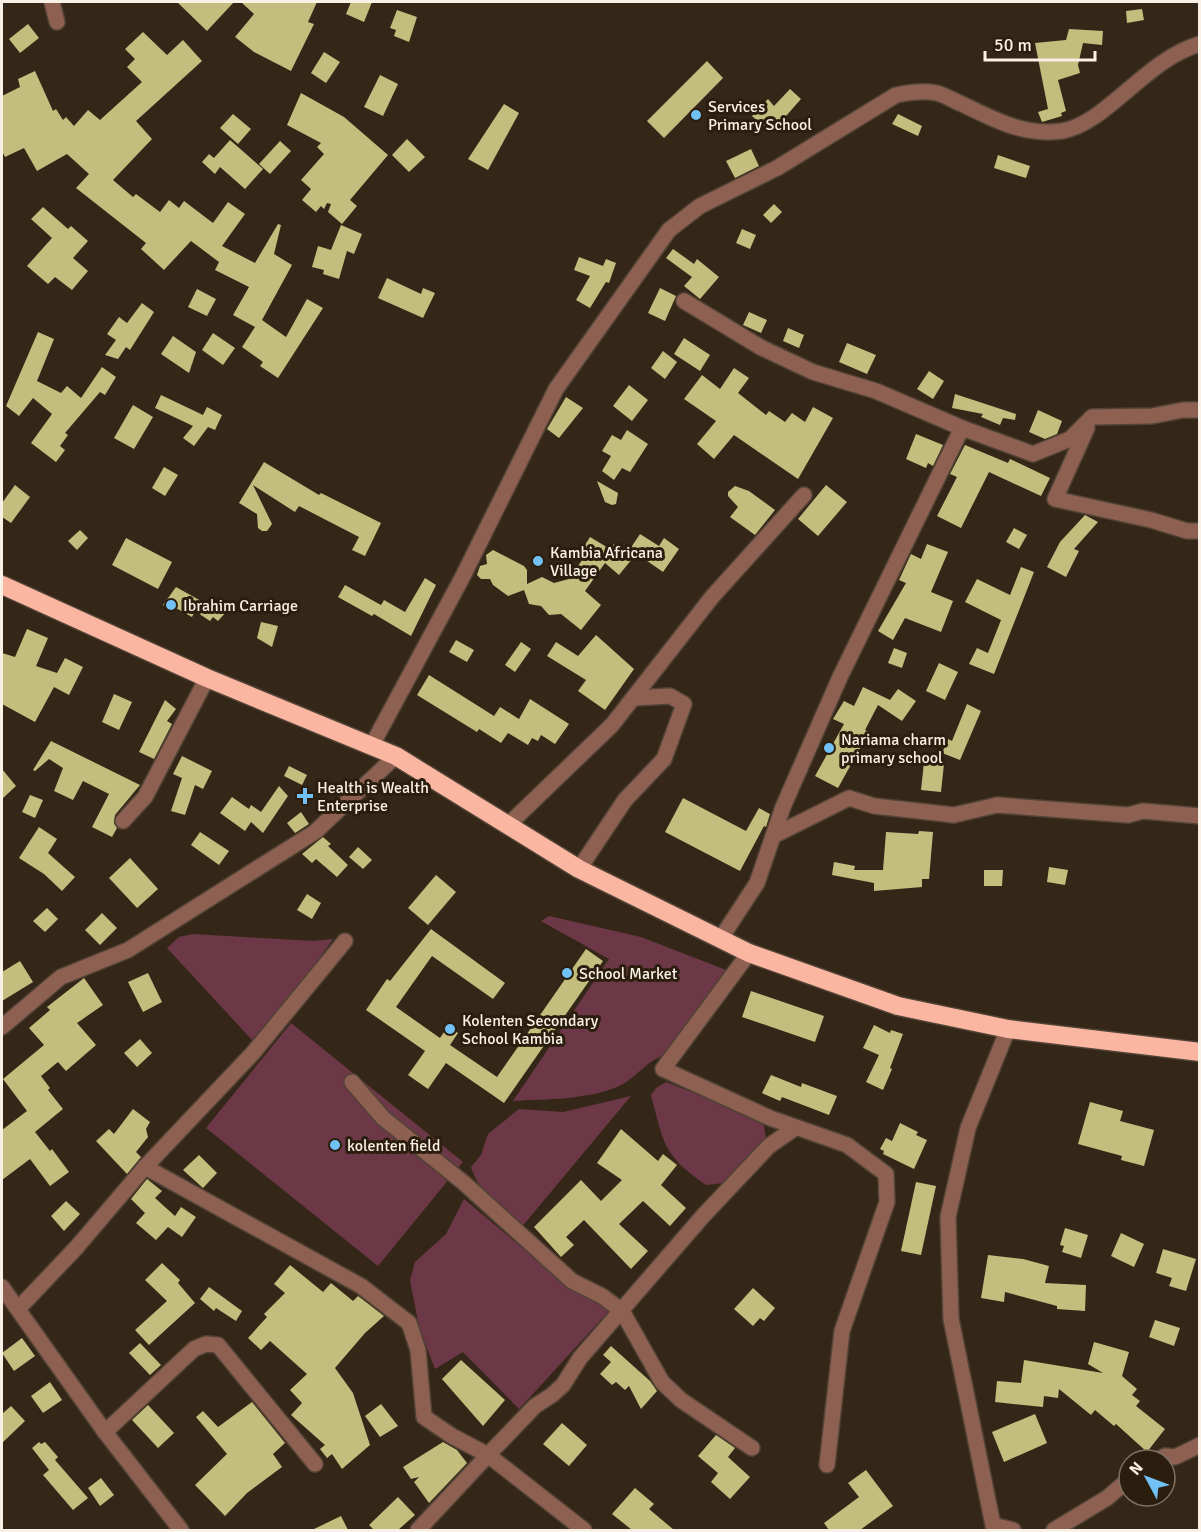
<svg xmlns="http://www.w3.org/2000/svg" width="1201" height="1532" font-family="Signika,sans-serif">
<style>
.green{fill:#6c3847}
.building{fill:#c3be7e}
.lines{fill:none;stroke-linecap:round;stroke-linejoin:round}
.minor-casing{stroke:#514335;stroke-width:18}
.highway-casing{stroke:#514335;stroke-width:21}
.minor{stroke:#8e6052;stroke-width:15}
.highway{stroke:#fbb6a2;stroke-width:18}
.poi-dot{fill:#71c1f4;stroke:#2b1e0e;stroke-width:2}
.labels{text-anchor:middle;stroke-width:6;stroke-linejoin:round;paint-order:stroke}
.poi-label{font-size:16px;fill:#faf1e6;stroke:#2b1e0e;text-anchor:start}
</style>
<rect width="100%" height="100%" fill="#352718"/>
<g class="green">
<path d="M 549,916 L 641,937 L 726,970 L 663,1056 C 647,1060 636,1079 617,1087 C 585,1100 547,1099 513,1101 L 609,959 L 541,921 Z"/>
<polygon points="193,934 313,941 333,939 286,1006 253,1041 167,948 179,937"/>
<polygon points="291,1023 463,1162 378,1266 206,1128"/>
<path d="M 666,1082 L 755,1117 L 764,1126 L 766,1139 L 724,1183 L 706,1185 C 663,1155 664,1144 651,1095 L 656,1088 Z"/>
<path d="M 631,1096 L 520,1229 C 501,1211 479,1193 471,1167 L 481,1155 L 488,1134 L 519,1109 L 563,1112 Z"/>
<polygon points="464,1199 568,1286 609,1311 519,1409 463,1352 435,1369 419,1327 410,1280 415,1262 446,1234"/>
</g>
<g class="building">
<polygon points="177,2 234,2 207,31"/>
<polygon points="241,2 317,2 308,22 314,24 291,71 254,52 235,37 254,14"/>
<polygon points="351,2 372,2 364,22 346,14"/>
<polygon points="1142,9 1144,20 1127,23 1126,11"/>
<polygon points="397,10 417,17 409,42 394,36 396,30 390,28"/>
<polygon points="28,24 39,38 20,53 9,39"/>
<polygon points="1069,29 1103,31 1102,45 1083,43 1078,65 1080,73 1058,80 1066,111 1061,113 1062,116 1042,122 1038,112 1048,109 1035,43 1066,40"/>
<polygon points="143,32 167,55 183,40 202,61 136,121 152,139 113,180 133,197 136,194 160,212 169,200 179,208 184,201 213,223 228,202 245,214 222,246 255,263 278,224 281,225 274,254 292,265 262,320 286,337 307,299 323,308 278,378 260,366 263,362 242,347 255,327 233,315 249,287 215,270 219,262 191,241 164,270 141,249 146,243 76,188 89,174 67,154 37,171 24,148 5,157 2,151 2,96 20,87 18,79 35,71 53,111 56,109 63,120 66,117 74,126 88,110 100,120 142,82 127,67 135,59 125,49"/>
<polygon points="324,52 340,62 326,83 311,73"/>
<polygon points="707,61 723,78 664,138 647,121"/>
<polygon points="380,75 398,84 383,116 364,107"/>
<polygon points="790,89 801,99 771,133 752,116 768,99 774,106"/>
<polygon points="301,93 344,117 388,155 350,200 357,206 342,224 328,212 331,204 327,203 324,209 321,206 316,212 302,200 311,189 301,180 324,154 317,147 321,143 287,125"/>
<polygon points="504,104 519,113 488,170 468,159"/>
<polygon points="233,114 251,129 238,144 220,128"/>
<polygon points="898,114 922,126 918,136 892,124"/>
<polygon points="407,139 425,157 409,172 392,155"/>
<polygon points="230,140 263,169 245,189 220,167 215,174 202,162 209,154 214,158"/>
<polygon points="280,141 291,151 270,174 259,164"/>
<polygon points="751,149 759,166 735,178 726,161"/>
<polygon points="998,155 1030,166 1026,178 994,168"/>
<polygon points="774,204 782,212 771,223 763,215"/>
<polygon points="43,207 68,229 71,226 88,241 73,258 88,271 72,290 55,277 48,284 27,266 52,238 31,219"/>
<polygon points="341,225 362,234 354,254 347,251 339,279 323,274 324,270 312,267 318,246 331,250"/>
<polygon points="742,229 756,235 750,249 736,243"/>
<polygon points="673,249 694,264 697,259 719,277 700,299 684,286 692,277 666,258"/>
<polygon points="579,257 603,266 606,259 616,263 609,283 606,282 590,308 576,300 590,276 574,270"/>
<polygon points="387,278 421,294 423,288 435,293 423,318 378,298"/>
<polygon points="660,288 676,296 665,321 648,313"/>
<polygon points="197,289 216,299 207,316 188,307"/>
<polygon points="142,303 154,312 130,350 126,347 118,359 105,355 116,340 107,334 119,317 127,323"/>
<polygon points="749,312 767,320 761,333 743,325"/>
<polygon points="788,328 804,335 799,348 783,341"/>
<polygon points="38,332 54,339 37,381 61,393 67,386 81,398 102,367 116,377 105,395 100,392 65,433 68,435 60,446 65,450 56,462 31,443 52,414 33,398 19,416 6,406"/>
<polygon points="213,333 235,348 223,365 202,350"/>
<polygon points="173,336 196,352 189,373 161,354"/>
<polygon points="684,338 710,355 700,371 674,354"/>
<polygon points="847,343 876,355 867,374 839,362"/>
<polygon points="663,351 677,362 665,379 651,368"/>
<polygon points="734,368 749,378 738,393 766,415 769,411 785,422 792,413 805,422 813,407 833,418 798,479 734,435 714,459 697,444 716,421 684,399 702,375 720,389"/>
<polygon points="929,371 944,381 933,399 917,389"/>
<polygon points="629,385 648,400 632,421 613,406"/>
<polygon points="955,394 1016,414 1015,420 1003,418 1000,425 981,417 983,414 952,408"/>
<polygon points="161,395 203,415 207,407 222,415 215,430 208,427 194,446 183,438 193,426 155,408"/>
<polygon points="566,397 583,408 559,438 547,429"/>
<polygon points="133,405 153,417 134,449 114,438"/>
<polygon points="1038,410 1062,421 1057,434 1045,439 1029,432"/>
<polygon points="627,430 648,444 630,472 622,468 614,480 602,471 611,456 602,451 612,435 621,440"/>
<polygon points="916,434 943,445 933,466 928,463 926,468 906,459"/>
<polygon points="965,445 1008,463 1010,459 1050,478 1041,496 989,472 961,528 937,516 957,477 950,474"/>
<polygon points="264,462 319,495 321,493 381,523 365,556 352,550 359,537 299,506 295,512 253,485 272,524 267,531 262,531 258,528 257,514 239,503"/>
<polygon points="164,467 178,475 165,496 152,488"/>
<polygon points="597,481 618,493 616,504 612,505 605,502"/>
<polygon points="15,485 30,497 11,523 2,517 2,503"/>
<polygon points="826,485 847,502 818,536 798,519"/>
<polygon points="735,486 749,491 775,510 755,535 730,517 738,507 728,496 728,492"/>
<polygon points="1085,515 1098,522 1074,549 1079,551 1066,577 1047,567 1060,542"/>
<polygon points="1014,528 1027,535 1019,549 1006,542"/>
<polygon points="80,530 88,538 77,550 68,541"/>
<polygon points="640,534 659,546 664,538 679,549 663,572 630,549"/>
<polygon points="590,537 610,549 614,544 632,559 619,575 605,563 585,591 601,605 581,630 561,614 549,615 541,606 529,604 524,590 508,596 493,585 490,579 481,579 477,575 480,566 487,564 486,555 493,550 524,566 527,570 527,584 542,577 554,583 569,579 587,553 582,550"/>
<polygon points="126,538 172,562 158,589 112,565"/>
<polygon points="927,544 948,552 931,592 953,601 941,632 905,618 893,640 878,631 906,583 899,580 911,554 921,559"/>
<polygon points="1021,567 1034,572 994,674 969,664 977,648 988,653 1001,620 965,602 977,579 1010,595"/>
<polygon points="425,578 436,585 411,636 374,614 372,616 338,597 345,585 381,605 384,600 405,612"/>
<polygon points="176,587 210,606 214,601 227,611 218,621 213,617 210,621 195,611 192,617 176,608 174,611 163,605"/>
<polygon points="261,622 278,626 272,647 257,638"/>
<polygon points="27,629 48,638 36,666 57,673 65,658 83,667 69,695 54,687 35,722 2,704 2,653 15,657"/>
<polygon points="596,635 634,669 605,710 578,691 586,680 547,656 556,642 578,656"/>
<polygon points="456,640 474,650 467,662 449,652"/>
<polygon points="521,642 531,649 515,672 505,665"/>
<polygon points="894,648 907,653 902,668 888,663"/>
<polygon points="939,663 958,672 945,700 926,691"/>
<polygon points="429,675 494,716 500,707 519,719 530,699 569,724 555,744 541,735 538,741 532,738 528,745 508,733 501,743 479,729 477,732 417,695"/>
<polygon points="863,687 890,700 898,689 916,701 902,721 878,705 865,730 869,732 838,788 815,776 844,724 833,719 844,701 854,706"/>
<polygon points="114,694 132,702 119,730 102,722"/>
<polygon points="165,700 176,709 167,721 172,724 154,759 139,752"/>
<polygon points="967,704 981,711 960,760 942,753 948,739 952,741"/>
<polygon points="51,741 140,785 115,815 114,823 117,828 112,837 92,827 109,794 83,781 73,800 54,791 63,768 49,759 35,771 33,770"/>
<polygon points="182,756 212,771 203,789 195,785 185,815 171,811 182,778 173,774"/>
<polygon points="924,762 944,764 941,792 921,790"/>
<polygon points="289,766 307,775 302,785 284,776"/>
<polygon points="2,769 16,786 2,799"/>
<polygon points="279,786 288,796 263,833 251,822 245,831 220,813 232,797 249,809 251,805 261,812"/>
<polygon points="30,795 43,800 35,818 22,812"/>
<polygon points="683,798 746,831 759,808 770,814 766,827 764,826 740,871 665,832"/>
<polygon points="301,812 309,824 295,833 287,823"/>
<polygon points="39,827 57,839 48,853 75,877 62,891 44,874 19,858"/>
<polygon points="919,831 933,832 929,879 922,879 922,887 874,891 874,883 832,875 834,862 855,866 854,870 883,870 886,832 918,834"/>
<polygon points="200,832 229,851 219,865 191,845"/>
<polygon points="323,837 331,844 328,846 348,865 337,877 316,859 312,863 302,854"/>
<polygon points="358,847 372,860 363,869 349,857"/>
<polygon points="130,858 158,889 137,908 109,878"/>
<polygon points="1049,867 1068,870 1065,885 1047,882"/>
<polygon points="984,870 1003,870 1002,886 984,886"/>
<polygon points="436,875 456,892 428,925 408,908"/>
<polygon points="307,894 321,903 312,919 297,910"/>
<polygon points="47,908 58,919 45,932 33,921"/>
<polygon points="102,913 117,928 100,945 85,930"/>
<polygon points="431,929 505,983 493,999 432,956 396,1007 440,1038 448,1026 458,1033 450,1045 497,1077 586,949 603,961 504,1103 446,1063 428,1089 408,1075 425,1051 366,1010 387,979 390,981"/>
<polygon points="20,961 33,982 2,1001 2,972"/>
<polygon points="148,973 162,1002 143,1012 128,982"/>
<polygon points="84,978 103,1005 77,1023 96,1045 66,1071 58,1062 41,1076 50,1088 48,1090 63,1109 35,1132 50,1151 52,1149 69,1172 50,1186 30,1159 2,1180 2,1130 27,1111 3,1079 44,1045 29,1028 50,1010 47,1007"/>
<polygon points="751,991 824,1016 815,1042 742,1017"/>
<polygon points="874,1025 890,1033 891,1030 903,1034 890,1068 892,1069 883,1090 866,1082 879,1055 863,1048"/>
<polygon points="140,1039 152,1053 137,1067 124,1053"/>
<polygon points="771,1075 801,1087 802,1083 837,1096 829,1115 782,1097 780,1101 764,1094 762,1093"/>
<polygon points="1090,1102 1123,1111 1120,1121 1154,1130 1144,1166 1121,1160 1122,1156 1078,1144"/>
<polygon points="133,1109 150,1122 146,1129 148,1137 136,1152 141,1157 127,1174 96,1141 109,1129 114,1134"/>
<polygon points="900,1123 918,1132 916,1135 927,1140 914,1169 883,1154 884,1151 880,1149 886,1138 892,1141"/>
<polygon points="621,1129 658,1161 663,1154 677,1165 661,1185 686,1208 670,1226 643,1201 619,1224 648,1251 631,1269 584,1220 566,1237 574,1245 561,1257 534,1227 581,1180 601,1201 622,1180 597,1163"/>
<polygon points="199,1155 217,1173 203,1188 183,1170"/>
<polygon points="147,1179 162,1191 155,1198 175,1216 181,1207 196,1217 182,1237 168,1227 156,1240 136,1223 145,1213 131,1199"/>
<polygon points="916,1182 936,1186 921,1255 901,1251"/>
<polygon points="66,1201 80,1214 64,1231 51,1216"/>
<polygon points="1065,1228 1088,1235 1081,1258 1062,1252 1064,1246 1060,1245"/>
<polygon points="1121,1233 1144,1244 1134,1267 1111,1256"/>
<polygon points="1163,1249 1196,1259 1186,1291 1169,1286 1172,1278 1156,1273"/>
<polygon points="988,1255 1023,1259 1049,1266 1045,1283 1086,1285 1085,1311 1057,1309 1057,1306 1005,1292 1004,1302 981,1298"/>
<polygon points="162,1263 180,1280 178,1283 195,1303 149,1345 135,1330 167,1301 145,1280"/>
<polygon points="290,1265 323,1292 331,1283 353,1301 358,1296 384,1316 365,1333 335,1368 353,1393 370,1445 342,1469 332,1454 327,1458 320,1449 325,1445 291,1415 302,1403 290,1390 307,1374 270,1341 261,1350 248,1338 267,1317 264,1314 285,1293 274,1284"/>
<polygon points="209,1287 242,1311 236,1321 216,1308 214,1311 200,1299"/>
<polygon points="753,1288 775,1308 764,1321 760,1318 753,1326 734,1309"/>
<polygon points="1155,1320 1180,1328 1174,1346 1149,1337"/>
<polygon points="22,1338 35,1356 14,1371 2,1353"/>
<polygon points="1094,1342 1129,1352 1122,1376 1137,1389 1132,1395 1140,1401 1136,1406 1165,1429 1147,1452 1116,1424 1114,1426 1095,1410 1091,1415 1059,1389 1058,1398 1044,1396 1043,1407 995,1402 997,1381 1021,1383 1024,1360 1103,1373 1088,1364"/>
<polygon points="140,1343 161,1365 150,1375 129,1353"/>
<polygon points="611,1346 650,1381 657,1391 641,1409 629,1386 625,1390 616,1382 612,1385 600,1374 611,1362 603,1355"/>
<polygon points="461,1360 505,1400 483,1426 442,1379"/>
<polygon points="50,1382 62,1400 43,1413 31,1396"/>
<polygon points="252,1402 285,1443 273,1454 282,1467 247,1493 225,1516 195,1485 227,1454 196,1417 203,1411 218,1427"/>
<polygon points="381,1404 398,1426 380,1437 365,1416"/>
<polygon points="148,1405 174,1433 158,1448 132,1420"/>
<polygon points="11,1406 25,1421 2,1443 2,1414"/>
<polygon points="1035,1414 1047,1443 1004,1462 992,1432"/>
<polygon points="562,1423 587,1445 569,1466 543,1444"/>
<polygon points="716,1435 735,1448 728,1457 750,1477 730,1499 711,1482 718,1473 698,1456"/>
<polygon points="39,1442 41,1444 45,1442 58,1457 55,1460 88,1498 73,1510 43,1475 49,1470 32,1448"/>
<polygon points="443,1442 457,1450 467,1463 429,1503 414,1482 419,1477 411,1479 403,1467"/>
<polygon points="866,1470 893,1506 860,1530 829,1530 824,1523 859,1497 848,1483"/>
<polygon points="101,1478 114,1495 100,1506 88,1488"/>
<polygon points="635,1488 654,1504 649,1509 674,1530 632,1530 612,1514"/>
<polygon points="398,1497 415,1515 398,1530 374,1530 369,1525"/>
<polygon points="341,1516 348,1530 312,1530"/>
</g>
<g class="lines">
<defs>
<g id="minor">
<polyline points="52,2 57,22"/>
<polyline points="684,301 762,348 813,372 876,391 962,428"/>
<polyline points="1087,428 1055,499 1151,520 1187,531 1200,531"/>
<path d="M 372,745 L 462,578 L 556,389 L 669,230 L 700,206 L 777,168 L 896,95 C 910,92 923,90 937,93 C 945,95 954,101 962,104 C 995,120 1024,136 1062,131 C 1106,124 1146,59 1200,44"/>
<polyline points="123,821 145,797 207,678"/>
<polyline points="508,825 612,725 712,597 804,495"/>
<polyline points="775,835 849,798 874,806 954,815 997,805 1128,815 1143,811 1200,816"/>
<polyline points="579,869 625,800 664,759 684,704 670,696 635,698"/>
<polyline points="721,938 757,883 783,807 840,677 962,428 1033,454 1070,439 1092,417 1152,416 1183,410 1200,410"/>
<polyline points="749,953 663,1069 770,1118 847,1145 886,1174 887,1202 842,1331 827,1465"/>
<polyline points="2,1027 61,977 128,950 315,832 396,756"/>
<polyline points="1008,1029 968,1128 948,1217 951,1319 993,1525 1013,1530"/>
<polyline points="352,1082 383,1118 464,1183 572,1281 602,1296 622,1311 662,1382 681,1400 752,1448"/>
<polyline points="145,1167 361,1286 409,1323 418,1350 424,1417 452,1436 488,1455 535,1406 552,1395 563,1385 580,1358 703,1216 769,1146 795,1128"/>
<polyline points="2,1287 105,1432 181,1530"/>
<polyline points="18,1309 76,1248 145,1167 253,1053 345,941"/>
<polyline points="105,1432 194,1349 206,1344 218,1345 315,1464"/>
<polyline points="1158,1460 1165,1456 1175,1457 1200,1445"/>
<polyline points="418,1530 488,1455 584,1530"/>
<polyline points="1054,1530 1107,1498 1129,1479"/>
</g>
<polyline id="highway" points="2,585 207,678 396,756 579,869 749,953 898,1006 1008,1029 1200,1052"/>
</defs>
<use href="#minor" class="minor-casing"/>
<use href="#highway" class="highway-casing"/>
<use href="#minor" class="minor"/>
<use href="#highway" class="highway"/>
</g>
<g class="poi-dot">
<circle cx="696" cy="115" r="6"/>
<circle cx="538" cy="561" r="6"/>
<circle cx="171" cy="605" r="6"/>
<circle cx="829" cy="748" r="6"/>
<path d="M302 787h6v6h6v6h-6v6h-6v-6h-6v-6h6z"/>
<circle cx="567" cy="973" r="6"/>
<circle cx="450" cy="1029" r="6"/>
<circle cx="335" cy="1145" r="6"/>
</g>
<g class="labels">
<g class="poi-label">
<text x="708" y="112">Services<tspan x="708" dy="18">Primary School</tspan></text>
<text x="550" y="558">Kambia Africana<tspan x="550" dy="18">Village</tspan></text>
<text x="183" y="611">Ibrahim Carriage</text>
<text x="841" y="745">Nariama charm<tspan x="841" dy="18">primary school</tspan></text>
<text x="317" y="793">Health is Wealth<tspan x="317" dy="18">Enterprise</tspan></text>
<text x="579" y="979">School Market</text>
<text x="462" y="1026">Kolenten Secondary<tspan x="462" dy="18">School Kambia</tspan></text>
<text x="347" y="1151">kolenten field</text>
</g>
</g>
<rect width="1201" height="1532" fill="none" stroke="#faf1e6" stroke-width="6"/>
<g transform="translate(1147 1478) rotate(311)"><circle r="28" fill="#2b1e0e" stroke="#7e7264" stroke-width="1.5"/>
<path d="M0-4.5L10 22L0 15L-10 22Z" fill="#71c1f4"/>
<text y="-9" font-size="16" font-weight="bold" text-anchor="middle" fill="#faf1e6">N</text>
</g>
<path d="M985 51v9h110v-9" fill="none" stroke="#faf1e6" stroke-width="3"/>
<text x="994" y="51" font-size="18" fill="#faf1e6" stroke="#2b1e0e" stroke-width="4.5" paint-order="stroke">50 m</text>
</svg>
